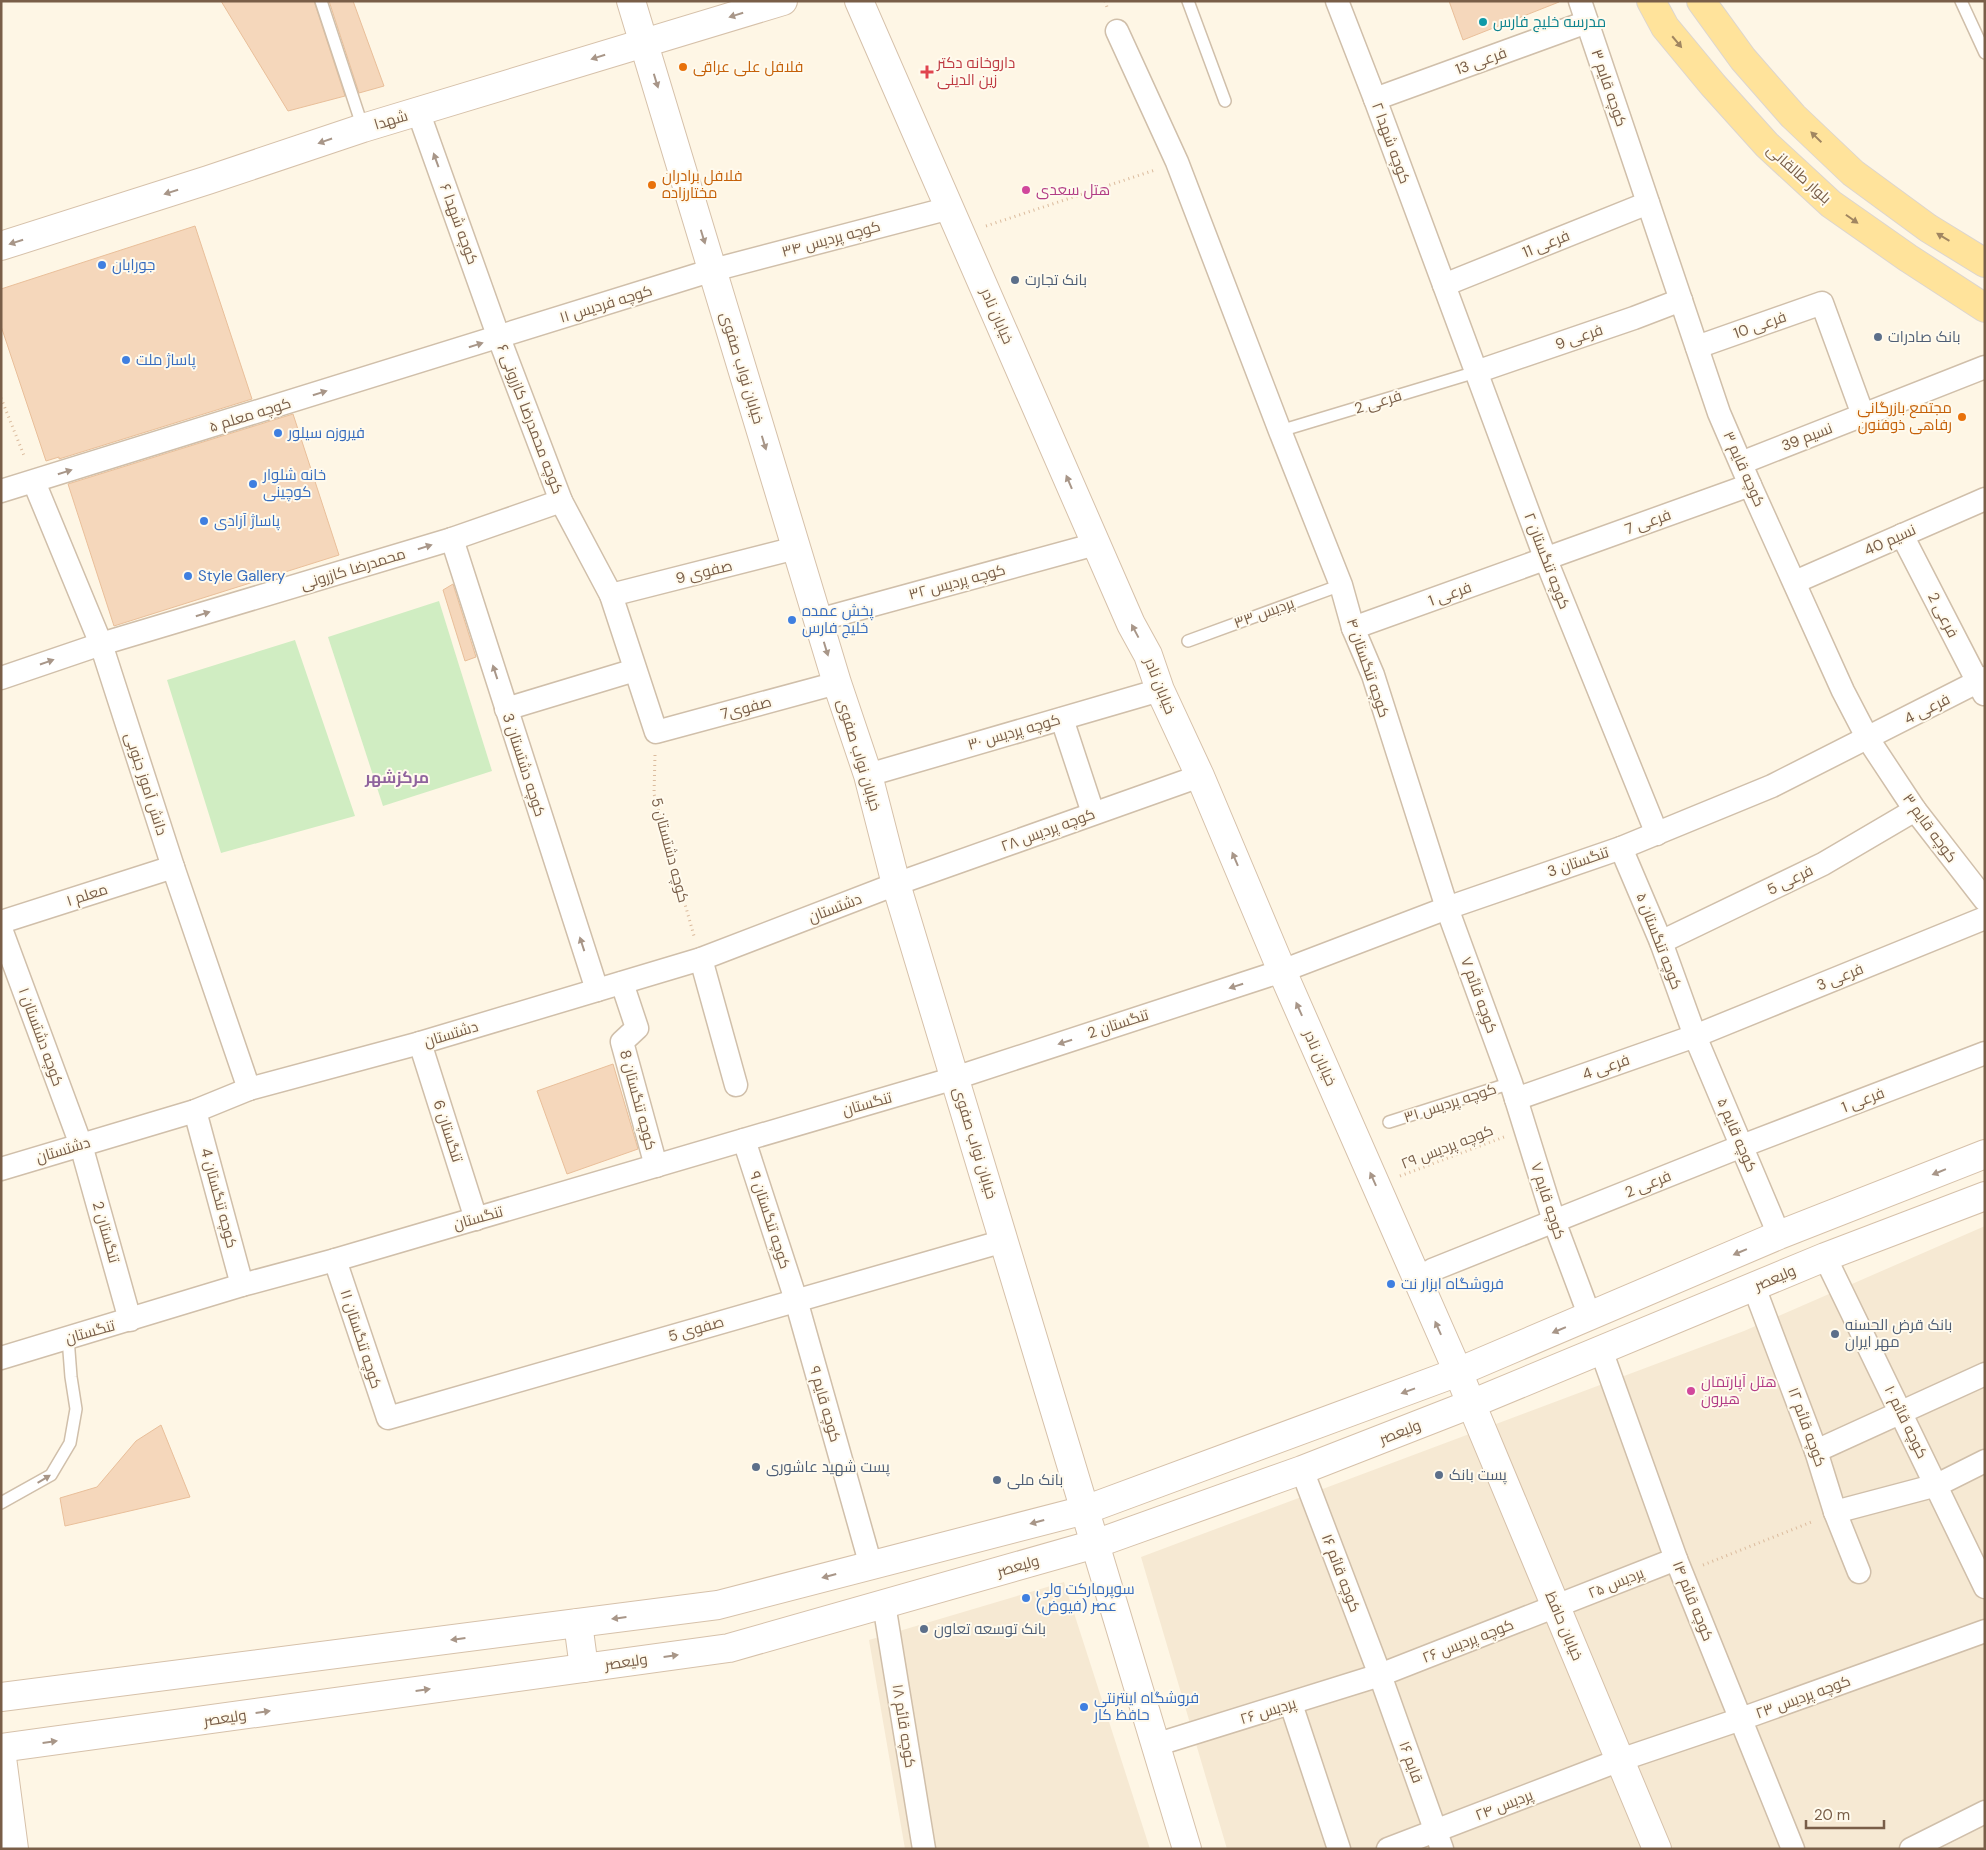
<svg xmlns="http://www.w3.org/2000/svg" width="1986" height="1850" font-family="'DM Sans',Cairo,sans-serif">
<style>
.residential{fill:#f6e9d3}
.green{fill:#d0edc2}
.building{fill:#f5d7bb;stroke:#e9bf9a}
.lines{fill:none;stroke-linecap:round;stroke-linejoin:round}
.lane-casing{stroke:#d0bfaa;stroke-width:14}
.street-casing{stroke:#d0bfaa;stroke-width:25}
.secondary-casing{stroke:#d6c1aa;stroke-width:30}
.primary-casing{stroke:#dcd5cf;stroke-width:30}
.path{stroke:#dbbb9d;stroke-width:3;stroke-dasharray:1 4;stroke-linecap:butt}
.lane{stroke:#fff;stroke-width:11}
.street{stroke:#fff;stroke-width:22}
.secondary{stroke:#fff;stroke-width:28}
.primary{stroke:#ffe39b;stroke-width:28}
.oneway{fill:#a89688}
.oneway2{fill:#a18661}
.culture-dot{fill:#0f9aa8;stroke:#fffaed;stroke-width:2}
.food-dot{fill:#e8710a;stroke:#fffaed;stroke-width:2}
.health-dot{fill:#e0444e;stroke:#fffaed;stroke-width:2}
.hotel-dot{fill:#d1479c;stroke:#fffaed;stroke-width:2}
.shop-dot{fill:#3f7fe0;stroke:#fffaed;stroke-width:2}
.service-dot{fill:#5c6f8a;stroke:#fffaed;stroke-width:2}
.labels{text-anchor:middle;stroke-width:4;stroke-linejoin:round;paint-order:stroke}
.culture-label{font-size:15px;fill:#0d838f;stroke:#fffaed;text-anchor:start}
.street-label{font-size:15px;fill:#795e48;stroke:#fffaed}
.health-label{font-size:15px;fill:#be3a42;stroke:#fffaed;text-anchor:start}
.food-label{font-size:15px;fill:#c56008;stroke:#fffaed;text-anchor:start}
.hotel-label{font-size:15px;fill:#b23c85;stroke:#fffaed;text-anchor:start}
.shop-label{font-size:15px;fill:#366cbe;stroke:#fffaed;text-anchor:start}
.service-label{font-size:15px;fill:#4e5e75;stroke:#fffaed;text-anchor:start}
.neighbourhood-label{font-size:16px;font-weight:bold;fill:#8f639d;stroke:#fffaed}
</style>
<rect width="100%" height="100%" fill="#fef6e5"/>
<g class="residential">
<polygon points="1985,1226 1985,1849 1227,1849 1141,1557 1744,1331"/>
<polygon points="1064,1582 1150,1849 905,1849 869,1640"/>
</g>
<g class="green">
<polygon points="439,601 492,771 383,806 328,637"/>
<polygon points="295,640 355,816 221,853 167,680"/>
</g>
<g class="building">
<polygon points="221,1 314,1 345,96 288,111"/>
<polygon points="329,1 353,1 384,86 359,93"/>
<polygon points="1449,1 1558,1 1559,2 1463,40"/>
<polygon points="195,226 252,399 59,459 59,457 46,461 1,326 1,289"/>
<polygon points="293,414 339,555 114,626 68,484"/>
<polygon points="453,584 476,657 465,661 443,590"/>
<polygon points="613,1064 638,1149 567,1174 537,1091"/>
<polygon points="161,1425 190,1497 65,1526 60,1498 97,1487 136,1441"/>
</g>
<g class="lines">
<defs>
<g id="lane">
<polyline points="321,1 363,128"/>
<polyline points="1188,1 1225,101"/>
<polyline points="1961,1 1985,53"/>
<polyline points="1280,431 1476,372"/>
<polyline points="1188,641 1341,585"/>
<polyline points="1389,1122 1511,1083"/>
<polyline points="1,1503 51,1475 70,1443 76,1409 71,1377 68,1338"/>
</g>
<g id="street">
<polyline points="1337,1 1375,99 1546,560 1657,834"/>
<polyline points="1580,1 1719,413 1750,485 1843,691 1868,739 1915,810 1985,900"/>
<polyline points="1117,31 1177,162 1280,431 1341,585 1353,628 1373,675 1447,908 1511,1083 1554,1221 1590,1317"/>
<polyline points="1375,99 1587,22"/>
<polyline points="418,111 499,338 561,501 611,595 656,732 837,683"/>
<polyline points="1444,285 1648,203"/>
<polyline points="1697,347 1822,303 1863,415"/>
<polyline points="1476,372 1634,318 1681,300"/>
<polyline points="1741,463 1985,367"/>
<polyline points="34,482 101,644 173,867 249,1089"/>
<polyline points="1,491 713,270 950,208"/>
<polyline points="1902,535 1984,694"/>
<polyline points="452,539 597,990"/>
<polyline points="1795,582 1985,499"/>
<polyline points="611,595 796,548"/>
<polyline points="818,620 1096,544"/>
<polyline points="1353,628 1750,485"/>
<polyline points="1,678 101,644 452,539 561,501"/>
<polyline points="506,709 635,670"/>
<polyline points="1062,719 1093,813"/>
<polyline points="868,775 1160,690"/>
<polyline points="1621,848 1661,942 1695,1036 1779,1235"/>
<polyline points="1,922 173,867"/>
<polyline points="1,929 81,1145 130,1320"/>
<polyline points="1661,942 1823,864 1915,810"/>
<polyline points="701,959 736,1085"/>
<polyline points="622,983 637,1028 622,1042 656,1166"/>
<polyline points="420,1043 476,1219"/>
<polyline points="1516,1099 1695,1036 1985,918"/>
<polyline points="195,1111 242,1285"/>
<polyline points="744,1140 796,1300 871,1566"/>
<polyline points="1,1169 195,1111 249,1089 420,1043 701,959 896,884 1200,776"/>
<polyline points="1825,1257 1985,1587"/>
<polyline points="335,1260 388,1418 1004,1241"/>
<polyline points="1432,1270 1742,1146 1985,1053"/>
<polyline points="1754,1287 1816,1451 1835,1512 1859,1572"/>
<polyline points="1601,1350 1676,1559 1793,1849"/>
<polyline points="1,1358 242,1285 335,1260 955,1078 1282,971 1447,908 1621,848 1772,786 1985,678"/>
<polyline points="1816,1451 1985,1374"/>
<polyline points="1302,1470 1380,1675 1442,1849"/>
<polyline points="1835,1512 1937,1485 1985,1461"/>
<polyline points="884,1604 924,1849"/>
<polyline points="1291,1704 1339,1849"/>
<polyline points="1155,1745 1380,1675 1676,1559"/>
<polyline points="1388,1849 1620,1760 1741,1719 1985,1631"/>
<polyline points="1911,1849 1985,1812"/>
</g>
<g id="secondary">
<polyline points="631,1 837,683 868,775 896,884 1187,1849"/>
<polyline points="859,1 1131,624 1148,655 1160,690 1200,776 1282,971 1458,1372 1657,1849"/>
<polyline points="1,246 208,180 363,128 783,1"/>
<polyline points="578,1623 584,1668"/>
<polyline points="1,1697 718,1605 1085,1510 1458,1372 1779,1235 1985,1154"/>
<polyline points="1,1748 729,1648 1095,1544 1302,1470 1471,1404 1825,1257 1985,1196"/>
<polyline points="1,1750 14,1849"/>
</g>
<g id="primary">
<polyline points="1651,1 1665,27 1713,85 1767,145 1831,204 1908,258 1985,308"/>
<polyline points="1701,1 1743,59 1793,116 1853,173 1928,228 1985,263"/>
</g>
</defs>
<use href="#lane" class="lane-casing"/>
<use href="#street" class="street-casing"/>
<use href="#secondary" class="secondary-casing"/>
<use href="#primary" class="primary-casing"/>
<g class="path">
<polyline points="1105,1 1108,10"/>
<polyline points="986,226 1155,170"/>
<polyline points="1,398 25,458"/>
<polyline points="655,755 654,794 694,936"/>
<polyline points="1400,1176 1504,1137"/>
<polyline points="1703,1565 1814,1521"/>
</g>
<use href="#lane" class="lane"/>
<use href="#street" class="street"/>
<use href="#secondary" class="secondary"/>
<use href="#primary" class="primary"/>
</g>
<defs><path id="oneway-solid" d="M-6-.8H1V-3.2L6.5 0L1 3.2V.8H-6Z" transform="scale(1.25)"/></defs>
<g class="oneway">
<use href="#oneway-solid" transform="translate(736 15) rotate(163)"/>
<use href="#oneway-solid" transform="translate(598 57) rotate(163)"/>
<use href="#oneway-solid" transform="translate(656 81) rotate(73)"/>
<use href="#oneway-solid" transform="translate(325 141) rotate(161)"/>
<use href="#oneway-solid" transform="translate(436 160) rotate(-110)"/>
<use href="#oneway-solid" transform="translate(171 192) rotate(162)"/>
<use href="#oneway-solid" transform="translate(703 237) rotate(73)"/>
<use href="#oneway-solid" transform="translate(16 242) rotate(162)"/>
<use href="#oneway-solid" transform="translate(476 345) rotate(-17)"/>
<use href="#oneway-solid" transform="translate(320 393) rotate(-17)"/>
<use href="#oneway-solid" transform="translate(764 443) rotate(73)"/>
<use href="#oneway-solid" transform="translate(65 472) rotate(-17)"/>
<use href="#oneway-solid" transform="translate(1069 482) rotate(-113)"/>
<use href="#oneway-solid" transform="translate(425 547) rotate(-17)"/>
<use href="#oneway-solid" transform="translate(203 614) rotate(-17)"/>
<use href="#oneway-solid" transform="translate(1135 631) rotate(-118)"/>
<use href="#oneway-solid" transform="translate(826 649) rotate(73)"/>
<use href="#oneway-solid" transform="translate(47 662) rotate(-19)"/>
<use href="#oneway-solid" transform="translate(495 672) rotate(-108)"/>
<use href="#oneway-solid" transform="translate(1235 859) rotate(-113)"/>
<use href="#oneway-solid" transform="translate(582 944) rotate(-108)"/>
<use href="#oneway-solid" transform="translate(1236 986) rotate(162)"/>
<use href="#oneway-solid" transform="translate(1299 1009) rotate(-114)"/>
<use href="#oneway-solid" transform="translate(1065 1042) rotate(162)"/>
<use href="#oneway-solid" transform="translate(1939 1172) rotate(158)"/>
<use href="#oneway-solid" transform="translate(1373 1179) rotate(-114)"/>
<use href="#oneway-solid" transform="translate(1740 1252) rotate(157)"/>
<use href="#oneway-solid" transform="translate(1438 1328) rotate(-114)"/>
<use href="#oneway-solid" transform="translate(1559 1330) rotate(157)"/>
<use href="#oneway-solid" transform="translate(1408 1391) rotate(160)"/>
<use href="#oneway-solid" transform="translate(44 1479) rotate(-31)"/>
<use href="#oneway-solid" transform="translate(1037 1522) rotate(165)"/>
<use href="#oneway-solid" transform="translate(829 1576) rotate(165)"/>
<use href="#oneway-solid" transform="translate(619 1618) rotate(173)"/>
<use href="#oneway-solid" transform="translate(458 1639) rotate(173)"/>
<use href="#oneway-solid" transform="translate(671 1656) rotate(-8)"/>
<use href="#oneway-solid" transform="translate(423 1690) rotate(-8)"/>
<use href="#oneway-solid" transform="translate(263 1712) rotate(-8)"/>
<use href="#oneway-solid" transform="translate(50 1742) rotate(-8)"/>
</g>
<g class="oneway2">
<use href="#oneway-solid" transform="translate(1677 42) rotate(50)"/>
<use href="#oneway-solid" transform="translate(1816 137) rotate(-136)"/>
<use href="#oneway-solid" transform="translate(1852 219) rotate(35)"/>
<use href="#oneway-solid" transform="translate(1943 237) rotate(-149)"/>
</g>
<circle class="culture-dot" cx="1483" cy="22" r="5"/>
<g class="food-dot">
<circle cx="683" cy="67" r="5"/>
<circle cx="652" cy="185" r="5"/>
<circle cx="1962" cy="417" r="5"/>
</g>
<path class="health-dot" d="M924.5 64.5h5v5h5v5h-5v5h-5v-5h-5v-5h5z"/>
<g class="hotel-dot">
<circle cx="1026" cy="190" r="5"/>
<circle cx="1691" cy="1391" r="5"/>
</g>
<g class="shop-dot">
<circle cx="102" cy="265" r="5"/>
<circle cx="126" cy="360" r="5"/>
<circle cx="278" cy="433" r="5"/>
<circle cx="253" cy="484" r="5"/>
<circle cx="204" cy="521" r="5"/>
<circle cx="188" cy="576" r="5"/>
<circle cx="792" cy="620" r="5"/>
<circle cx="1391" cy="1284" r="5"/>
<circle cx="1026" cy="1598" r="5"/>
<circle cx="1084" cy="1707" r="5"/>
</g>
<g class="service-dot">
<circle cx="1015" cy="280" r="5"/>
<circle cx="1878" cy="337" r="5"/>
<circle cx="1835" cy="1334" r="5"/>
<circle cx="756" cy="1467" r="5"/>
<circle cx="1439" cy="1475" r="5"/>
<circle cx="997" cy="1480" r="5"/>
<circle cx="924" cy="1629" r="5"/>
</g>
<g class="labels">
<g class="culture-label">
<text x="1493" y="27">مدرسه خلیج فارس</text>
</g>
<g class="street-label">
<text transform="translate(1481 61) rotate(-20)" y="5">فرعی 13</text>
<text transform="translate(1609 88) rotate(71)" y="5">کوچه قایم ۳</text>
<text transform="translate(391 120) rotate(-17)" y="5">شهدا</text>
<text transform="translate(1391 143) rotate(70)" y="5">کوچه شهدا ۲</text>
<text transform="translate(1799 174) rotate(42)" y="5">بلوار طالقانی</text>
<text transform="translate(459 224) rotate(70)" y="5">کوچه شهدا ۶</text>
<text transform="translate(831 239) rotate(-15)" y="5">کوچه پردیس ۳۴</text>
<text transform="translate(1546 244) rotate(-22)" y="5">فرعی 11</text>
<text transform="translate(606 304) rotate(-17)" y="5">کوچه فردیس ۱۱</text>
<text transform="translate(997 316) rotate(66)" y="5">خیابان نادر</text>
<text transform="translate(1760 325) rotate(-19)" y="5">فرعی 10</text>
<text transform="translate(1579 337) rotate(-19)" y="5">فرعی 9</text>
<text transform="translate(742 368) rotate(73)" y="5">خیابان نواب صفوی</text>
<text transform="translate(1378 402) rotate(-17)" y="5">فرعی 2</text>
<text transform="translate(250 415) rotate(-17)" y="5">کوچه معلم ۵</text>
<text transform="translate(530 419) rotate(69)" y="5">کوچه محمدرضا کازرونی ۶</text>
<text transform="translate(1807 437) rotate(-21)" y="5">نسیم 39</text>
<text transform="translate(1744 469) rotate(66)" y="5">کوچه قایم ۳</text>
<text transform="translate(1648 522) rotate(-20)" y="5">فرعی 7</text>
<text transform="translate(1890 540) rotate(-24)" y="5">نسیم 40</text>
<text transform="translate(1547 561) rotate(69)" y="5">کوچه تنگستان ۲</text>
<text transform="translate(353 569) rotate(-17)" y="5">محمدرضا کازرونی</text>
<text transform="translate(704 572) rotate(-14)" y="5">صفوی 9</text>
<text transform="translate(957 582) rotate(-15)" y="5">کوچه پردیس ۳۲</text>
<text transform="translate(1450 594) rotate(-20)" y="5">فرعی 1</text>
<text transform="translate(1264 613) rotate(-20)" y="5">پردیس ۳۳</text>
<text transform="translate(1943 615) rotate(63)" y="5">فرعی 2</text>
<text transform="translate(1368 668) rotate(71)" y="5">کوچه تنگستان ۴</text>
<text transform="translate(1160 686) rotate(68)" y="5">خیابان نادر</text>
<text transform="translate(746 708) rotate(-15)" y="5">صفوی7</text>
<text transform="translate(1927 709) rotate(-27)" y="5">فرعی 4</text>
<text transform="translate(1014 732) rotate(-16)" y="5">کوچه پردیس ۳۰</text>
<text transform="translate(859 755) rotate(73)" y="5">خیابان نواب صفوی</text>
<text transform="translate(524 765) rotate(72)" y="5">کوچه دشتستان 3</text>
<text transform="translate(146 784) rotate(72)" y="5">دانش آموز جنوبی</text>
<text transform="translate(1930 828) rotate(54)" y="5">کوچه قایم ۳</text>
<text transform="translate(1048 830) rotate(-20)" y="5">کوچه پردیس ۲۸</text>
<text transform="translate(670 850) rotate(75)" y="5">کوچه دشتستان 5</text>
<text transform="translate(1578 862) rotate(-19)" y="5">تنگستان 3</text>
<text transform="translate(1790 880) rotate(-26)" y="5">فرعی 5</text>
<text transform="translate(87 895) rotate(-18)" y="5">معلم ۱</text>
<text transform="translate(835 908) rotate(-21)" y="5">دشتستان</text>
<text transform="translate(1659 941) rotate(69)" y="5">کوچه تنگستان ۵</text>
<text transform="translate(1840 977) rotate(-22)" y="5">فرعی 3</text>
<text transform="translate(1479 995) rotate(70)" y="5">کوچه قائم ۷</text>
<text transform="translate(1118 1024) rotate(-18)" y="5">تنگستان 2</text>
<text transform="translate(451 1034) rotate(-17)" y="5">دشتستان</text>
<text transform="translate(41 1037) rotate(70)" y="5">کوچه دشتستان ۱</text>
<text transform="translate(1320 1058) rotate(66)" y="5">خیابان نادر</text>
<text transform="translate(1606 1067) rotate(-19)" y="5">فرعی 4</text>
<text transform="translate(638 1100) rotate(75)" y="5">کوچه تنگستان 8</text>
<text transform="translate(1863 1100) rotate(-21)" y="5">فرعی 1</text>
<text transform="translate(1450 1103) rotate(-18)" y="5">کوچه پردیس ۳۱</text>
<text transform="translate(867 1104) rotate(-16)" y="5">تنگستان</text>
<text transform="translate(448 1131) rotate(72)" y="5">تنگستان 6</text>
<text transform="translate(1737 1135) rotate(67)" y="5">کوچه قایم ۵</text>
<text transform="translate(975 1143) rotate(73)" y="5">خیابان نواب صفوی</text>
<text transform="translate(1447 1147) rotate(-21)" y="5">کوچه پردیس ۲۹</text>
<text transform="translate(63 1150) rotate(-17)" y="5">دشتستان</text>
<text transform="translate(1648 1184) rotate(-22)" y="5">فرعی 2</text>
<text transform="translate(219 1198) rotate(75)" y="5">کوچه تنگستان 4</text>
<text transform="translate(1548 1201) rotate(72)" y="5">کوچه قایم ۷</text>
<text transform="translate(478 1218) rotate(-16)" y="5">تنگستان</text>
<text transform="translate(770 1220) rotate(72)" y="5">کوچه تنگستان ۹</text>
<text transform="translate(106 1232) rotate(74)" y="5">تنگستان 2</text>
<text transform="translate(1775 1278) rotate(-23)" y="5">ولیعصر</text>
<text transform="translate(696 1329) rotate(-16)" y="5">صفوی 5</text>
<text transform="translate(90 1332) rotate(-16)" y="5">تنگستان</text>
<text transform="translate(361 1339) rotate(72)" y="5">کوچه تنگستان ۱۱</text>
<text transform="translate(825 1404) rotate(74)" y="5">کوچه قایم ۹</text>
<text transform="translate(1906 1422) rotate(64)" y="5">کوچه قائم ۱۰</text>
<text transform="translate(1807 1427) rotate(70)" y="5">کوچه قائم ۱۲</text>
<text transform="translate(1400 1432) rotate(-21)" y="5">ولیعصر</text>
<text transform="translate(1018 1566) rotate(-16)" y="5">ولیعصر</text>
<text transform="translate(1341 1573) rotate(69)" y="5">کوچه قائم ۱۶</text>
<text transform="translate(1616 1583) rotate(-22)" y="5">پردیس ۲۵</text>
<text transform="translate(1693 1601) rotate(68)" y="5">کوچه قائم ۱۴</text>
<text transform="translate(1564 1626) rotate(67)" y="5">خیابان حافظ</text>
<text transform="translate(1468 1641) rotate(-21)" y="5">کوچه پردیس ۲۶</text>
<text transform="translate(626 1662) rotate(-8)" y="5">ولیعصر</text>
<text transform="translate(1803 1697) rotate(-20)" y="5">کوچه پردیس ۲۳</text>
<text transform="translate(1268 1711) rotate(-17)" y="5">پردیس ۲۶</text>
<text transform="translate(225 1718) rotate(-8)" y="5">ولیعصر</text>
<text transform="translate(904 1726) rotate(81)" y="5">کوچه قائم ۱۸</text>
<text transform="translate(1411 1762) rotate(70)" y="5">قایم ۱۶</text>
<text transform="translate(1504 1805) rotate(-21)" y="5">پردیس ۲۴</text>
</g>
<g class="health-label">
<text x="937" y="68">داروخانه دکتر<tspan x="937" dy="17">زین الدینی</tspan></text>
</g>
<g class="food-label">
<text x="693" y="72">فلافل علی عراقی</text>
<text x="662" y="181">فلافل برادران<tspan x="662" dy="17">مختارزاده</tspan></text>
<text x="1952" y="413" text-anchor="end">مجتمع بازرگانی<tspan x="1952" dy="17">رفاهی ذوفنون</tspan></text>
</g>
<g class="hotel-label">
<text x="1036" y="195">هتل سعدی</text>
<text x="1701" y="1387">هتل آپارتمان<tspan x="1701" dy="17">هیرون</tspan></text>
</g>
<g class="shop-label">
<text x="112" y="270">جورابان</text>
<text x="136" y="365">پاساژ ملت</text>
<text x="288" y="438">فیروزه سیلور</text>
<text x="263" y="480">خانه شلوار<tspan x="263" dy="17">کوچینی</tspan></text>
<text x="214" y="526">پاساژ آزادی</text>
<text x="198" y="581">Style Gallery</text>
<text x="802" y="616">پخش عمده<tspan x="802" dy="17">خلیج فارس</tspan></text>
<text x="1401" y="1289">فروشگاه ابزار نت</text>
<text x="1036" y="1594">سوپرمارکت ولی<tspan x="1036" dy="17">عصر (فیوض)</tspan></text>
<text x="1094" y="1703">فروشگاه اینترنتی<tspan x="1094" dy="17">حافظ کار</tspan></text>
</g>
<g class="service-label">
<text x="1025" y="285">بانک تجارت</text>
<text x="1888" y="342">بانک صادرات</text>
<text x="1845" y="1330">بانک قرض الحسنه<tspan x="1845" dy="17">مهر ایران</tspan></text>
<text x="766" y="1472">پست شهید عاشوری</text>
<text x="1449" y="1480">پست بانک</text>
<text x="1007" y="1485">بانک ملی</text>
<text x="934" y="1634">بانک توسعه تعاون</text>
</g>
<g class="neighbourhood-label">
<text x="397" y="783">مرکزشهر</text>
</g>
</g>
<rect width="1986" height="1850" fill="none" stroke="#795e48" stroke-width="5"/>
<path d="M1806 1820v8h78v-8" fill="none" stroke="#795e48" stroke-width="2.5"/>
<text x="1814" y="1820" font-size="15" fill="#795e48" stroke="#fffaed" stroke-width="4" paint-order="stroke">20 m</text>
</svg>
